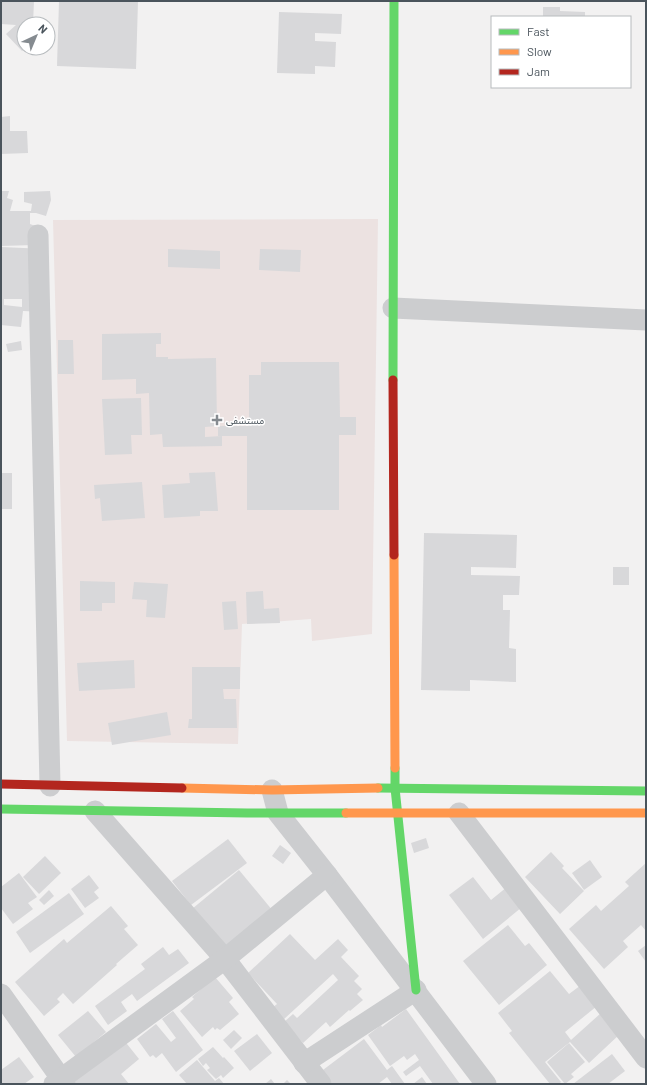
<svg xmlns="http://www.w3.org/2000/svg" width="647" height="1085" font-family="Barlow,'Noto Sans Arabic',sans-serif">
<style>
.medical{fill:#ece2e1}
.building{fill:#d8d8da;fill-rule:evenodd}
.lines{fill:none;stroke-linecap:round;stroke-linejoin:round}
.street{stroke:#cccdcf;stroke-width:21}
.fast{stroke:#63d668;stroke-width:9}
.slow{stroke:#ff974d;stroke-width:9}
.jam{stroke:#b3261e;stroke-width:9}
.poi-dot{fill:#858b90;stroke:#fff;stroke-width:1.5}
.labels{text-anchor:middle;stroke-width:3;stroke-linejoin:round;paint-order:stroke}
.poi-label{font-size:10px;fill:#4a545c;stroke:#fff;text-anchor:start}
</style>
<rect width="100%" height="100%" fill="#f2f1f1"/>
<polygon class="medical" points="378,219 372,634 312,641 311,619 242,624 238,744 67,741 53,220"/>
<g class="building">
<polygon points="1,1 34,1 33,24 24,24 24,48 25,48 22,51 6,34 16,25 1,24"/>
<polygon points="59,1 138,1 136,69 57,66"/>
<polygon points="543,7 560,7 560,11 585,12 585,17 543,17"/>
<polygon points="279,12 342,14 341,34 315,33 315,41 336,42 335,67 315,66 315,74 277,73"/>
<polygon points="10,116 10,131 27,131 28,153 1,154 1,117"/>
<polygon points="2,191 9,191 7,198 13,200 10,211 31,211 32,204 24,202 24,192 50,191 51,200 46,216 36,213 30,213 30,224 38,227 34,245 1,246"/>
<path d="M 1,247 L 46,249 L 45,312 L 23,311 L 21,327 L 1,325 ZM 4,299 L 22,299 L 22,307 L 4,305 Z"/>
<polygon points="168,249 220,251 220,269 168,267"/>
<polygon points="260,249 301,250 300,272 259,270"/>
<polygon points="161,333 161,344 156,344 156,357 168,357 168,359 216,358 217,426 205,427 205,437 222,436 222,446 163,447 162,434 150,435 149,393 136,394 136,379 102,380 102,334"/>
<polygon points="58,340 73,340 74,374 58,374"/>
<polygon points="21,341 22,350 8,352 6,344"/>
<polygon points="261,362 339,362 340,417 356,417 356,435 339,435 339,510 247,510 247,436 218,436 218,426 249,426 249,375 261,375"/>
<polygon points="141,398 142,435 131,435 132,454 105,455 102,399"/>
<polygon points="215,472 218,511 200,511 200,516 164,518 162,485 190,483 189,473"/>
<rect x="1" y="473" width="11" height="36"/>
<polygon points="142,482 145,518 102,521 100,498 95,499 94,485"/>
<polygon points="424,533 517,535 516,568 471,567 471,575 520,576 519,595 503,595 503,610 510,610 509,648 516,649 516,682 470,680 470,691 421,690"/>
<rect x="613" y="567" width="16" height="18"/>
<polygon points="80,581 115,582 115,603 102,603 102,611 80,611"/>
<polygon points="134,582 168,584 165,618 146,617 147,600 132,599"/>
<polygon points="263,591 264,609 279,608 280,623 247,624 246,592"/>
<polygon points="236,601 238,629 224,630 222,602"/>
<polygon points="134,660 135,688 79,691 77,663"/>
<polygon points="192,667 240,667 240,689 223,689 224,699 236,699 237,728 188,728 189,719 192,719"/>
<polygon points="167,712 171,735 112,745 108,723"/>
<polygon points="426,838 429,848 414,853 411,843"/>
<polygon points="228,839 247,863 191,905 172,881"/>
<polygon points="280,845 291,853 283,864 272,856"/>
<polygon points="551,852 564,866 562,868 584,891 560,914 525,877"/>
<polygon points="45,856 61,873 39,894 23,877"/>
<polygon points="590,860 602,877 584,890 572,873"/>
<polygon points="646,863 646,931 641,925 623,941 628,947 604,969 569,929 596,905 601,911 629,886 625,882"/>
<polygon points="239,870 273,911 226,950 192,909"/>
<polygon points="19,873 37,897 28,903 33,909 13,924 1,908 1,887"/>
<polygon points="89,875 99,888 94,892 99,898 85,908 71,889"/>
<polygon points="473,877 491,900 512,883 527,903 483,939 449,895"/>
<polygon points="49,890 54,896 44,905 39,900"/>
<polygon points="69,893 84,914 30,953 16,932"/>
<polygon points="111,906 128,926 124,929 138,945 116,964 117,965 73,1004 63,993 57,999 60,1002 44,1016 15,982 64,939 67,943"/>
<polygon points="508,925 525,946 529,943 547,965 499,1005 463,961"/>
<polygon points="290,934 315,960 338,939 348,950 341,957 359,976 354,981 362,989 357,994 363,1000 350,1011 349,1010 330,1027 326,1022 303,1043 284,1022 293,1014 297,1018 338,980 333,974 283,1020 272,1008 277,1004 248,973"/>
<polygon points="646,945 646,962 638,951"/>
<polygon points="163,947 169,955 178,949 189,963 137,1001 132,994 121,1002 127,1011 108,1025 95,1006 145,969 141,964"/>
<polygon points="550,971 569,994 581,985 597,1006 565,1032 571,1040 601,1013 620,1034 589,1063 570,1042 545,1062 561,1082 559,1084 550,1084 509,1033 512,1031 498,1013"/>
<polygon points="215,977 233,998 229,1002 239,1014 220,1030 217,1028 215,1030 213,1027 202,1037 180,1011 194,999 192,997"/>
<polygon points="406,1009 460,1084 433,1084 420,1066 406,1076 403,1072 419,1060 415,1054 407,1060 404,1056 390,1066 368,1035 381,1025 382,1027"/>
<polygon points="88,1011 106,1032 76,1057 58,1035"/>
<polygon points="173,1011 203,1050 176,1072 162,1053 156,1058 153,1055 150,1057 137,1039 156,1024 171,1042 176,1038 162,1019"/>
<polygon points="234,1030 242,1038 231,1049 223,1040"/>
<polygon points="257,1034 272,1053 250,1071 234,1051"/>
<polygon points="123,1039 139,1059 121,1074 129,1084 68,1084"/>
<polygon points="364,1039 387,1070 392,1066 405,1084 392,1084 387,1077 378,1084 327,1084 319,1073"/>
<polygon points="569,1043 585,1062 571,1074 574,1077 565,1084 547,1062"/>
<polygon points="213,1047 223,1058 224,1057 234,1068 223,1078 221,1075 216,1079 207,1070 210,1068 206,1063 203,1066 198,1059"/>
<polygon points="612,1054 625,1071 608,1084 573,1084"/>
<polygon points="19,1057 34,1077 24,1084 1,1084 1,1070"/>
<polygon points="197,1060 215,1081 219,1078 224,1084 187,1084 179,1075"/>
<polygon points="422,1077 427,1084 413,1084"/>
<polygon points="271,1079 275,1084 265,1084"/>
<polygon points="287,1080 291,1084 283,1084"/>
</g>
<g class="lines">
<g class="street">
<polyline points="38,235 50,786"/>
<polyline points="393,308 646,320"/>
<polyline points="272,790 278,813 327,875 486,1084"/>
<polyline points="95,811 225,959 321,1084"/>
<polyline points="459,813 646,1058"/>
<polyline points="1,994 65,1084"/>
<polyline points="304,1063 416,990"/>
<polyline points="54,1084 225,959 327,875"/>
</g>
<g class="fast">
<polyline points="393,380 394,1"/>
<polyline points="395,768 395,788 416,990"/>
<polyline points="378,788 646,791"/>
<polyline points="1,809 247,813 346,813"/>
</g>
<g class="slow">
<polyline points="394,555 395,768"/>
<polyline points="182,788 272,790 378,788"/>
<polyline points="346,813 646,813"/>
</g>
<g class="jam">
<polyline points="393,380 394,555"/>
<polyline points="1,784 182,788"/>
</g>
</g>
<path class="poi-dot" d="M215 414h4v4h4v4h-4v4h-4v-4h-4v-4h4z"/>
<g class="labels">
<g class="poi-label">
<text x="226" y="424">مستشفى</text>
</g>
</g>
<rect width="647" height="1085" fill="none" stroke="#4a545c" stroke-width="4"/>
<rect x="491" y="16" width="140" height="72" fill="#ffffff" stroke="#b7bbbe"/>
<rect x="499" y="29" width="20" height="6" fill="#63d668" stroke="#b7bbbe"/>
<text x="527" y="36" font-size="12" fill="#4a545c">Fast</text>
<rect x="499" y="49" width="20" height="6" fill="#ff974d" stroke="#b7bbbe"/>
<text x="527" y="56" font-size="12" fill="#4a545c">Slow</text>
<rect x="499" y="69" width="20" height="6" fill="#b3261e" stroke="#b7bbbe"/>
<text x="527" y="76" font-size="12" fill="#4a545c">Jam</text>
<g transform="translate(36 36) rotate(44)"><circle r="19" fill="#ffffff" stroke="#b7bbbe"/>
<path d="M0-3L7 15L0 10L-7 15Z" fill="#858b90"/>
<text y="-6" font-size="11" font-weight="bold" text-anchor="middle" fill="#4a545c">N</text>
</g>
</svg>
